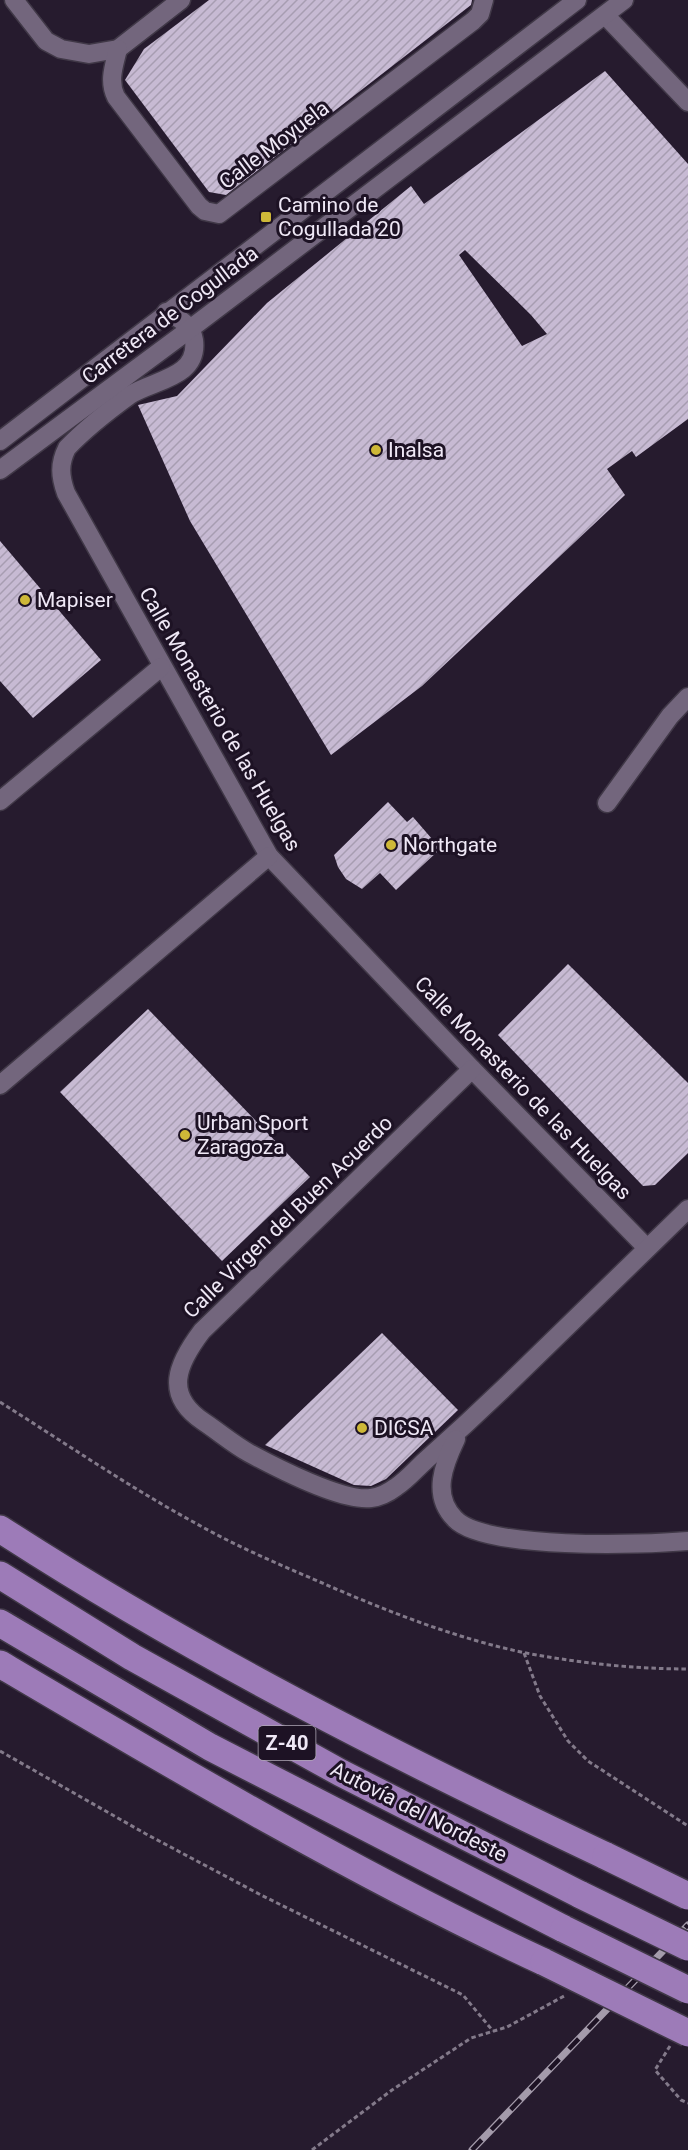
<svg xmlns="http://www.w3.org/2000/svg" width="688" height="2150" font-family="Roboto,sans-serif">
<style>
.building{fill:url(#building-hatch);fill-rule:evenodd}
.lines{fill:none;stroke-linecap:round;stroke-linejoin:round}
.minor-casing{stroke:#403847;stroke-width:21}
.highway-casing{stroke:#403847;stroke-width:30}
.path{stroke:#837a8a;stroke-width:3;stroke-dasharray:4.5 3;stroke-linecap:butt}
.minor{stroke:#73667d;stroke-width:18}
.highway{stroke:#9d7bb8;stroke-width:27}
.rail-casing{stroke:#a49bab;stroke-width:7}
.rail{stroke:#1d1224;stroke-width:4.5;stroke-dasharray:14;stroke-linecap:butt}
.highway-bridge-casing{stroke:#403847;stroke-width:30;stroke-linecap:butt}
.highway-bridge{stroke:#9d7bb8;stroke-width:27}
.poi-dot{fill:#ceb838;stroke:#1d1224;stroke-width:2}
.labels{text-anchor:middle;stroke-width:6;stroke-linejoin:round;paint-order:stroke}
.shield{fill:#1d1224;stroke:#b0a8b7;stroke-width:1.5}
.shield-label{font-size:20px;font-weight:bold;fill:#efe8f6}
.street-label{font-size:21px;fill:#efe8f6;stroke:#1d1224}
.poi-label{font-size:21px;fill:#efe8f6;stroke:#1d1224;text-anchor:start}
</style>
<defs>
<pattern id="building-hatch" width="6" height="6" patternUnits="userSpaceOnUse" patternTransform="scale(1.5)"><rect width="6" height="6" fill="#c7bad3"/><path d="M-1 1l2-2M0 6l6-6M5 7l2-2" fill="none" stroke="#a79db1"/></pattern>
</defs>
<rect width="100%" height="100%" fill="#261b2e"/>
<g class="building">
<polygon points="209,0 472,0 471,5 226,195 209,192 125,80 144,49"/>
<path d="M 605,71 L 688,164 L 688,419 L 636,457 L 632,451 L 607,469 L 625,495 L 422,686 L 331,755 L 190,521 L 138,405 L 177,396 L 267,303 L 411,186 L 424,204 ZM 465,250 L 531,315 L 547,334 L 522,346 L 459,255 Z"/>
<polygon points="0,541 101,660 33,718 0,681"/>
<polygon points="388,802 407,822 413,817 439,847 435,850 437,852 396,890 380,873 362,889 346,879 338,867 334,855"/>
<polygon points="568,964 688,1083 688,1153 655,1185 643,1186 498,1035"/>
<polygon points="148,1009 310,1177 222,1261 60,1092"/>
<polygon points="382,1333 458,1410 386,1479 371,1486 354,1485 265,1445"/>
</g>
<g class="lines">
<defs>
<g id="minor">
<polyline points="14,0 46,41 61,49 89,54 118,49 181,0"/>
<polyline points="605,15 688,102"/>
<path d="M 118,49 C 114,66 108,81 116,97 L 199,206 L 205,211 L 219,214 L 473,21 L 480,14 L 484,0"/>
<path d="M 166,312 C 178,317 192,326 194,340 C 199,378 153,380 130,395 C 108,411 85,429 67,448 C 59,464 60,476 66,493 L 269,856 L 472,1069 L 647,1248"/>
<polyline points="0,441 577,0"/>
<polyline points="0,470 190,329 624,0"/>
<polyline points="0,801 161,667"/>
<polyline points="607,803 670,716 688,697"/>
<path d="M 472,1069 L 202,1331 C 177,1364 163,1395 204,1422 C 219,1432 233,1444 249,1453 C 275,1467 343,1502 371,1498 C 380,1497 388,1493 396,1487 C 407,1480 416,1469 426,1460 C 453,1436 480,1411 506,1386 C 566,1327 627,1268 688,1209"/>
<polyline points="0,1085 269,856"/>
<path d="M 456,1439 C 444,1464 431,1495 455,1519 C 484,1550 643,1545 688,1541"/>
</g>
<g id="highway">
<path d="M 0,1529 C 193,1654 399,1758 606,1856"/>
<polyline points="0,1575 132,1657 341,1773 581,1895"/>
<polyline points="0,1623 210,1747 564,1929"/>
<path d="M 0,1664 C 178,1769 357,1875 544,1962"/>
</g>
</defs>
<use href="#minor" class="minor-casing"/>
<use href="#highway" class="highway-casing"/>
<g class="path">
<path d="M 0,1402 C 65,1443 129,1487 197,1524 C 236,1546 278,1564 320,1582 C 384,1610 457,1639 526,1653 C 579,1663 634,1669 688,1669"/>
<polyline points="524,1653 540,1696 568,1741 588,1761 688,1826"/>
<polyline points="0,1751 146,1834 261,1895 463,1995 493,2031"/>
<polyline points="670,2046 655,2070 681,2100 688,2103"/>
<polyline points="312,2150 392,2090 471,2038 507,2027 566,1995"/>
</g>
<use href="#minor" class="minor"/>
<use href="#highway" class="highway"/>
<defs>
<polyline id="rail" points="472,2150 688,1925"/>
</defs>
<use href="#rail" class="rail-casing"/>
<use href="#rail" class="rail"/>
<defs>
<g id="highway-bridge">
<polyline points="606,1856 688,1896"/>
<polyline points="581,1895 688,1947"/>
<polyline points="564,1929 688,1990"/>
<polyline points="544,1962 688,2033"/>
</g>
</defs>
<use href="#highway-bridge" class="highway-bridge-casing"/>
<use href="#highway-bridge" class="highway-bridge"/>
</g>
<g class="poi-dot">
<rect x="260" y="211" width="12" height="12" rx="3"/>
<circle cx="376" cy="450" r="6"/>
<circle cx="25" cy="600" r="6"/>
<circle cx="391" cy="845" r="6"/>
<circle cx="185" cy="1135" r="6"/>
<circle cx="362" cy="1428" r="6"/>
</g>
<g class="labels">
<rect class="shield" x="258.5" y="1726" width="57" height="34" rx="4.5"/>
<g class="shield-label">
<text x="287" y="1750">Z-40</text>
</g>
<g class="street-label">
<text transform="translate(274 145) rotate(-37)" y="7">Calle Moyuela</text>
<text transform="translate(170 315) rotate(-37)" y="7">Carretera de Cogullada</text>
<text transform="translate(220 719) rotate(60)" y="7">Calle Monasterio de las Huelgas</text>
<text transform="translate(523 1088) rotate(46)" y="7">Calle Monasterio de las Huelgas</text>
<text transform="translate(288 1217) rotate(-44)" y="7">Calle Virgen del Buen Acuerdo</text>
<text transform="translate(419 1812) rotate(27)" y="7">Autovía del Nordeste</text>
</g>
<g class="poi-label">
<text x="278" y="212">Camino de<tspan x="278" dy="24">Cogullada 20</tspan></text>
<text x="388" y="457">Inalsa</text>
<text x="37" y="607">Mapiser</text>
<text x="403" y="852">Northgate</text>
<text x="197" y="1130">Urban Sport<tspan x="197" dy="24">Zaragoza</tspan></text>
<text x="374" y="1435">DICSA</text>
</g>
</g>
</svg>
